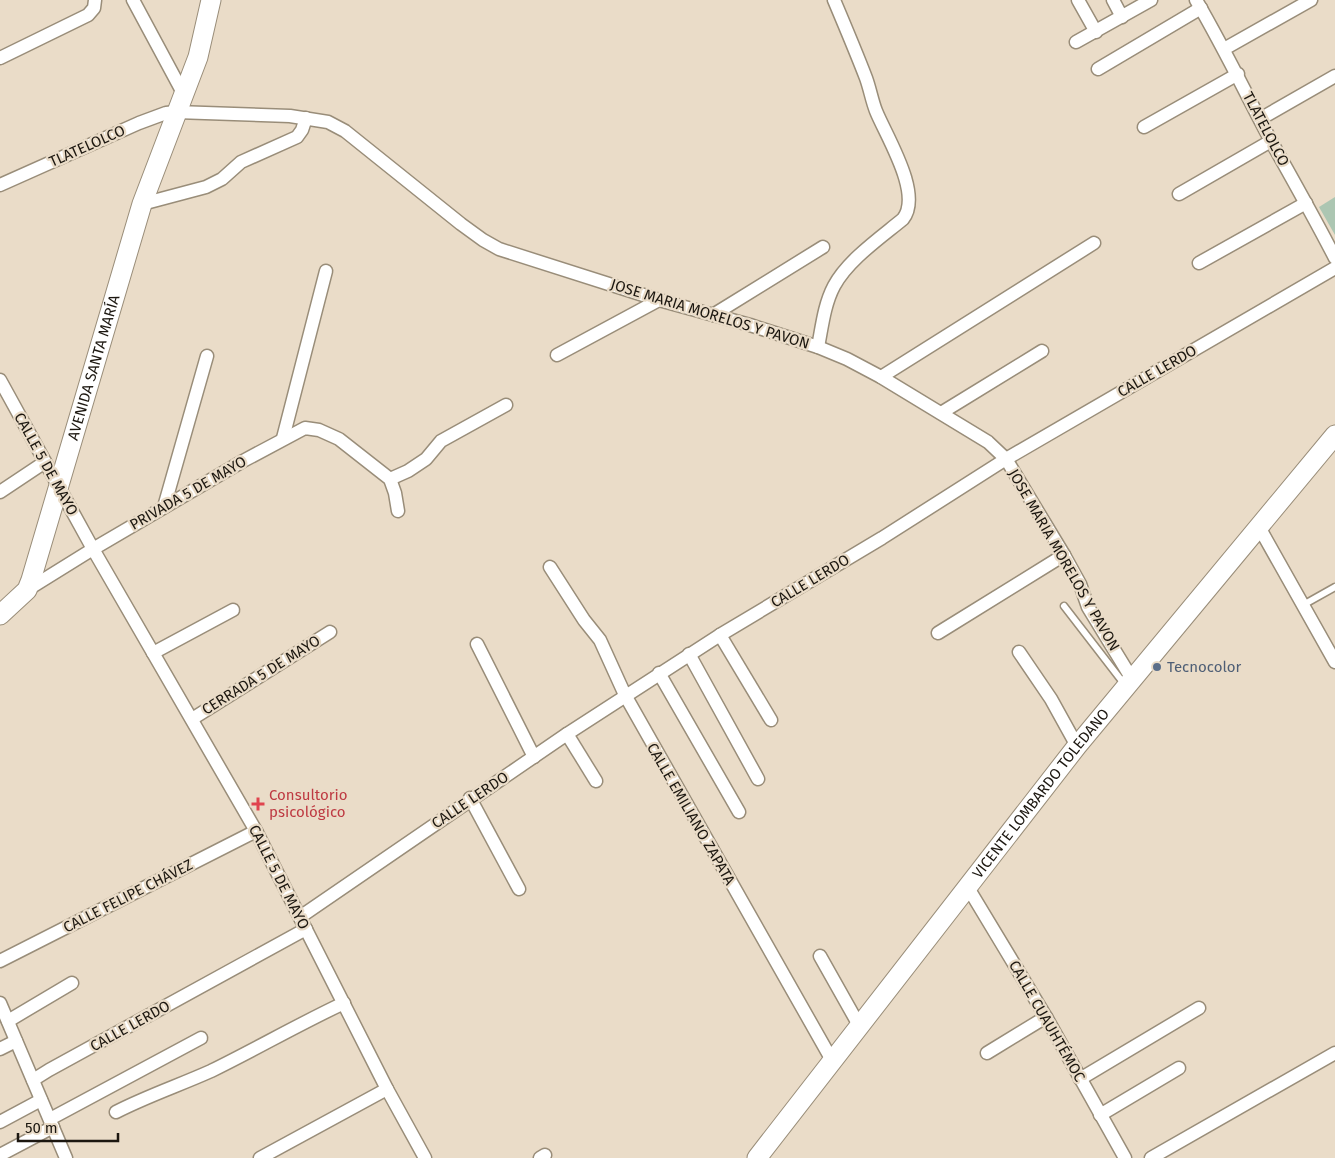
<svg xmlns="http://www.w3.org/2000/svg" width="1335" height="1158" font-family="'Fira Sans',sans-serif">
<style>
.green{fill:#acc6b2}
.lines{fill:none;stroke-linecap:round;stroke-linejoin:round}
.lane-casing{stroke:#998d79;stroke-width:9}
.street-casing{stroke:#998d79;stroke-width:15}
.secondary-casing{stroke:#998d79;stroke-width:21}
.lane{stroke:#fff;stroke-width:6}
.street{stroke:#fff;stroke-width:12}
.secondary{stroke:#fff;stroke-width:19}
.service-dot{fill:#5c6f8a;stroke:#eadcc8;stroke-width:2}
.health-dot{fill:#e0444e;stroke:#eadcc8;stroke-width:2}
.labels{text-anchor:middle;stroke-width:4.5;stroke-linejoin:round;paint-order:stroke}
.street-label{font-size:15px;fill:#1c1710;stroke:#eadcc8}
.service-label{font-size:15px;fill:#4e5e75;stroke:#eadcc8;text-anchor:start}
.health-label{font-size:15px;fill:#be3a42;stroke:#eadcc8;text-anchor:start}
</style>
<rect width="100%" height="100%" fill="#eadcc8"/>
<polygon class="green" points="1335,197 1335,235 1319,207"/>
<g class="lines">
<defs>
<g id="lane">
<polyline points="1303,605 1335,587"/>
<polyline points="1064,606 1125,685"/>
</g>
<g id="street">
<polyline points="133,0 183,93"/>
<polyline points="1078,0 1096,32"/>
<polyline points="1113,0 1122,17"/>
<path d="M 1196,0 C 1223,46 1246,94 1271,141 C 1293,180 1315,219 1335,258"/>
<polyline points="1076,42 1151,0"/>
<polyline points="1224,49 1311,0"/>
<polyline points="0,58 88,15 94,8 95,0"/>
<polyline points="1098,69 1201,8"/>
<polyline points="1260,119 1335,76"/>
<polyline points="1144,127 1238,74"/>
<polyline points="0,185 139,123 166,113 176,112 290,116 328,122 345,131 461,224 483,240 499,249 659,300 750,325 818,347 847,359 881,377 988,442 1006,459 1064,555 1080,584 1088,607 1132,679"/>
<polyline points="1179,194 1271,141"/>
<polyline points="142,204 206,187 222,179 241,162 297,137 302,130 306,118"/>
<polyline points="1199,263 1306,203"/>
<polyline points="713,315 823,247"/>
<path d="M 818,347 C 822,327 824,305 834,286 C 848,260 880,238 903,219 C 923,194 886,136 876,111 C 872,101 870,89 866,78 C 856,52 845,26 834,0"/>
<polyline points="557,355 659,300"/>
<polyline points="881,377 1094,243"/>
<polyline points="0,380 93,549 256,831 387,1089 425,1158"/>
<polyline points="941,413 1042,351"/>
<polyline points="283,438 326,271"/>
<polyline points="390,479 408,471 426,459 441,441 506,405"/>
<polyline points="0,492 45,462"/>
<polyline points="164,507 207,356"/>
<polyline points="1259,527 1335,662"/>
<polyline points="550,567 584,620 600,640 625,695 833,1062"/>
<polyline points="27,590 93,549 243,461 305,428 319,430 339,439 390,479 395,493 398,511"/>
<polyline points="938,633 1064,555"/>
<polyline points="720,635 771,720"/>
<polyline points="477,644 534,757"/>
<polyline points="1019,652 1051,699 1077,746"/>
<polyline points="153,653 233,610"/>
<polyline points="689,654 758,779"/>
<polyline points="659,673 739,812"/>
<polyline points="192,719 330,632"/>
<polyline points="567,734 596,781"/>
<polyline points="470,798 519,889"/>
<polyline points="967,886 1046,1017 1125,1158"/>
<polyline points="300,917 567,734 720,635 882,538 1006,459 1335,268"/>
<polyline points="820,956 860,1027"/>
<polyline points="0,961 256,831"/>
<polyline points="0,1003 66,1158"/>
<polyline points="8,1021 72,983"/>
<polyline points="0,1049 16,1041"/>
<polyline points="987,1053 1046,1017"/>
<polyline points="1080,1079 1199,1008"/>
<polyline points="33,1080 49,1070 306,929"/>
<path d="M 116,1112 C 147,1096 180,1085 211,1071 C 256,1049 299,1024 344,1003"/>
<polyline points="1100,1115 1179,1068"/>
<polyline points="50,1119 201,1038"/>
<polyline points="0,1122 41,1100"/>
<polyline points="0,1155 53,1127"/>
<polyline points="260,1158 387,1089"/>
<polyline points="540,1158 545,1155"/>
<polyline points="1151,1158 1335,1053"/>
</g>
<g id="secondary">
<path id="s1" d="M 0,615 L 27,590 L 31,580 L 142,204 L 198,57 L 211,0"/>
<path id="s2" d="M 757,1158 L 1077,746 L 1335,435"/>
</g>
</defs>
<use href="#lane" class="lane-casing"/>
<use href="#street" class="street-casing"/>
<use href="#secondary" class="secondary-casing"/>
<use href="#lane" class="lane"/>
<use href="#street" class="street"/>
<use href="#secondary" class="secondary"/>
</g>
<circle class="service-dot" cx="1157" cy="667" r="5"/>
<path class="health-dot" d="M255.5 796.5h5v5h5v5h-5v5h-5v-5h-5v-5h5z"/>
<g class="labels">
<g class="street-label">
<text transform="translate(1266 129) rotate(62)" y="5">TLATELOLCO</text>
<text transform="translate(87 146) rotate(-24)" y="5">TLATELOLCO</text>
<text transform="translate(710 314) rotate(17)" y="5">JOSE MARIA MORELOS Y PAVON</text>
<text dy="5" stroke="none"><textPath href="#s1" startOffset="269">AVENIDA SANTA MARÍA</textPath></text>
<text transform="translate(1157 371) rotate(-30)" y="5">CALLE LERDO</text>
<text transform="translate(46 464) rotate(61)" y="5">CALLE 5 DE MAYO</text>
<text transform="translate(188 493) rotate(-30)" y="5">PRIVADA 5 DE MAYO</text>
<text transform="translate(1064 560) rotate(60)" y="5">JOSE MARIA MORELOS Y PAVON</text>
<text transform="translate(810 581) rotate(-31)" y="5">CALLE LERDO</text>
<text transform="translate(261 675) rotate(-32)" y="5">CERRADA 5 DE MAYO</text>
<text dy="5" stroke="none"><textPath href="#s2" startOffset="462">VICENTE LOMBARDO TOLEDANO</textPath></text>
<text transform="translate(470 800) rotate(-34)" y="5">CALLE LERDO</text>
<text transform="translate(691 814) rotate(60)" y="5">CALLE EMILIANO ZAPATA</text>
<text transform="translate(279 877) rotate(63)" y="5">CALLE 5 DE MAYO</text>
<text transform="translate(128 896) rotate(-27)" y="5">CALLE FELIPE CHÁVEZ</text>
<text transform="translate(1047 1021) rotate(60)" y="5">CALLE CUAUHTÉMOC</text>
<text transform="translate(130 1026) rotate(-29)" y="5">CALLE LERDO</text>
</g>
<g class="service-label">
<text x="1167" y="672">Tecnocolor</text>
</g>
<g class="health-label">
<text x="269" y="800">Consultorio<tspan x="269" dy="17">psicológico</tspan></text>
</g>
</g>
<path d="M18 1133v8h100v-8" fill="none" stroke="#1c1710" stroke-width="2.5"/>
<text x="25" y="1133" font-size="15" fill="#1c1710" stroke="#eadcc8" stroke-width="4" paint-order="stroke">50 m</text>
</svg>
